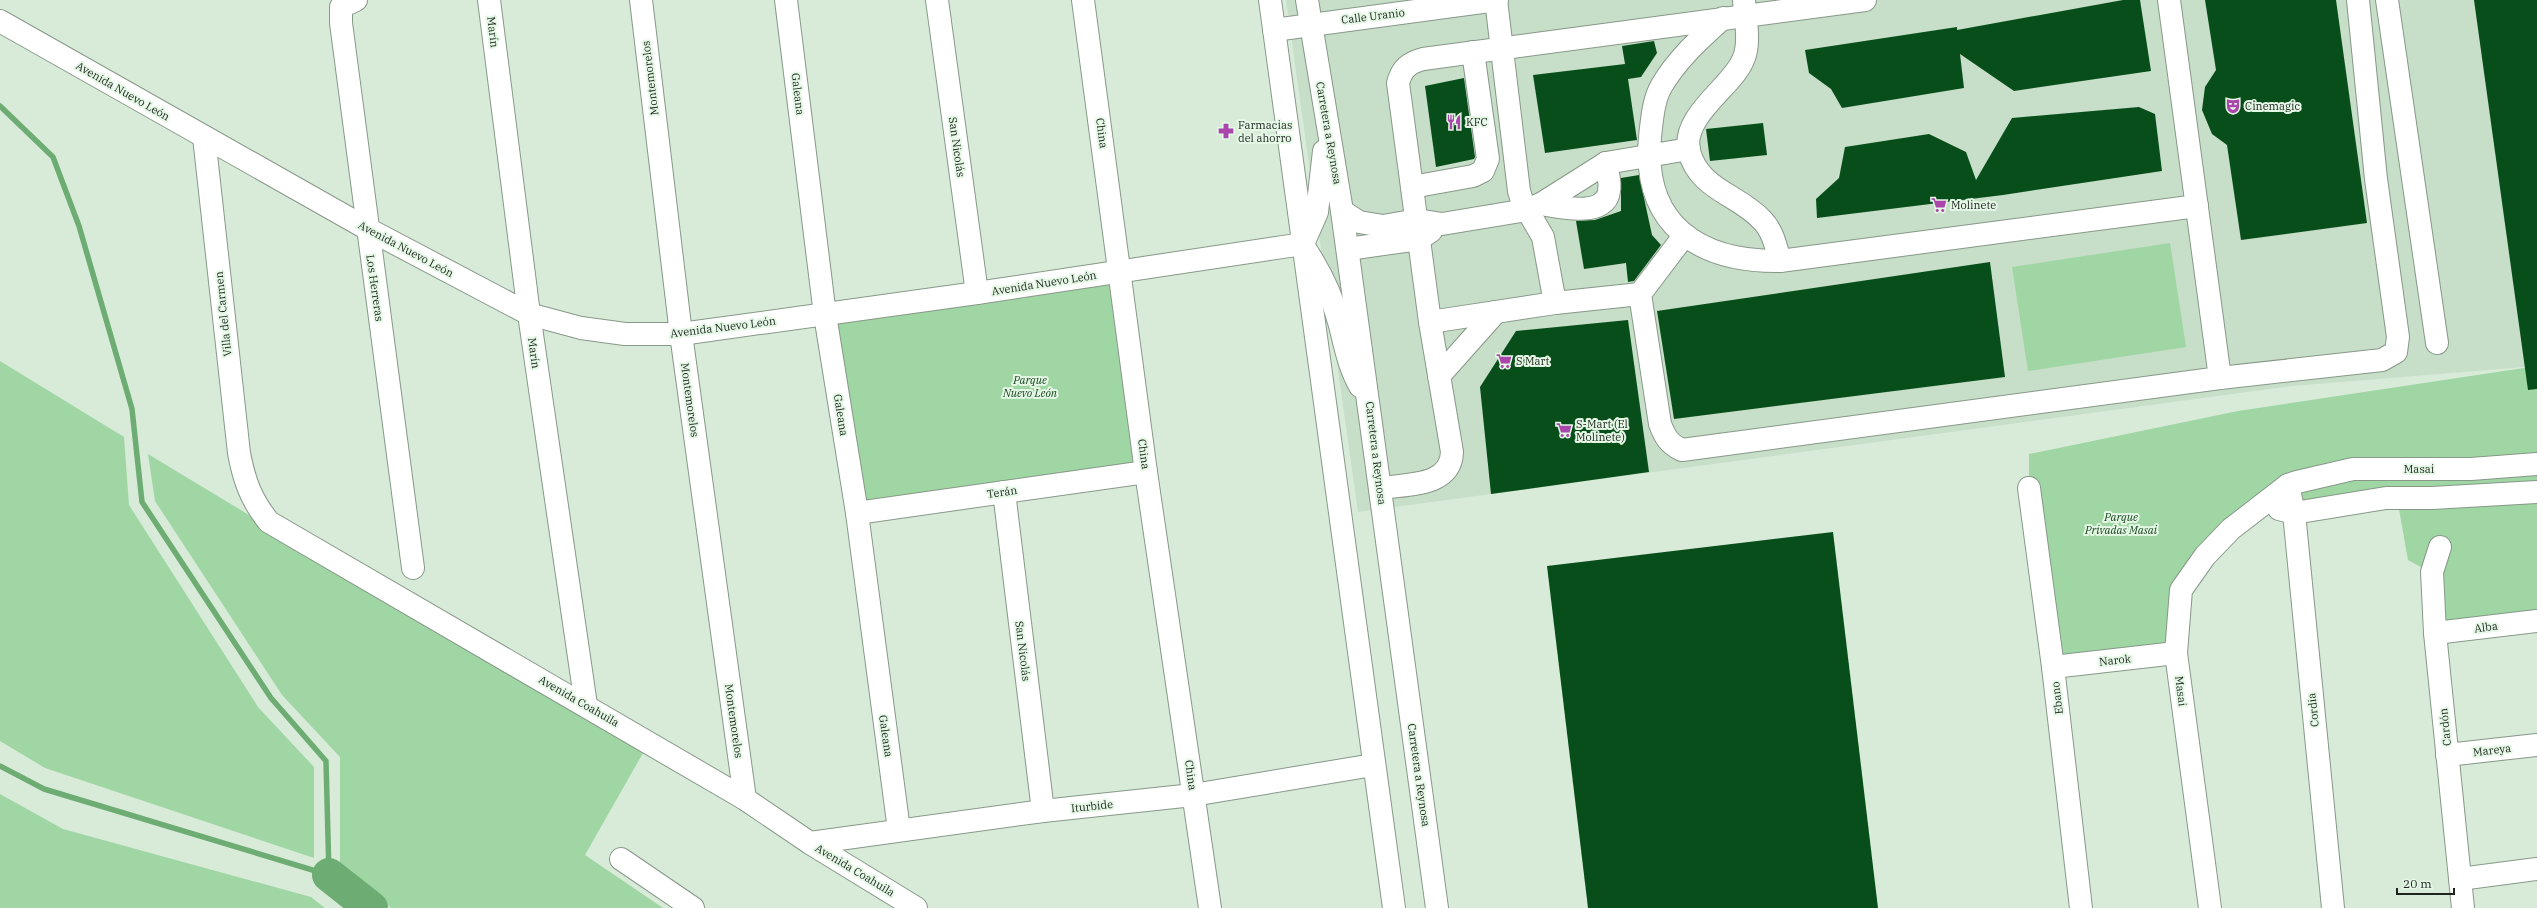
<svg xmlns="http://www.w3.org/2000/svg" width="2537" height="908" font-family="'IBM Plex Serif',serif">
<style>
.built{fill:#c7dec8}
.green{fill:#9fd6a4}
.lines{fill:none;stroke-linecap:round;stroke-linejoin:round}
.stream{stroke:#6dac73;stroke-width:5.5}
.river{stroke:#6dac73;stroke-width:34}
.building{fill:#084e1a}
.minor-casing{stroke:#879888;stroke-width:24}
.major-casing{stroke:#879888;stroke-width:24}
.minor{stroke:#fff;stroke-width:22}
.major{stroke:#fff;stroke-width:22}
.labels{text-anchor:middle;stroke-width:4;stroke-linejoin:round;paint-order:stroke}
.street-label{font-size:11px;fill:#1d241e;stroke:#e5f8e6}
.poi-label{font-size:11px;fill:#1d241e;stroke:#e5f8e6;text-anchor:start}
.park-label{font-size:11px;font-style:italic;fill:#16441e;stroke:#e5f8e6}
</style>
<rect width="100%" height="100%" fill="#d8ebd9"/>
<polygon class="built" points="1286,0 2537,0 2537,366 2292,386 1358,512"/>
<g class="green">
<polygon points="2170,243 2186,347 2028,371 2012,267"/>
<polygon points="1120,271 1146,472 857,513 825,315"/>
<polygon points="0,361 124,437 129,505 258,707 314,767 314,858 45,768 0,741"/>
<polygon points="2537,366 2537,621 2435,633 2432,573 2408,560 2397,498 2262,506 2181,589 2176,653 2053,667 2029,488 2029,454 2238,411"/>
<polygon points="148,454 643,753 585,855 663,908 391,908 340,868 340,757 282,695 155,501"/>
<polygon points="0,794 63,829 311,897 325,908 0,908"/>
</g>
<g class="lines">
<polyline class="stream" points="0,106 53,157 79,226 132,409 142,502 271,698 326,761 329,875 44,789 0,766"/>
<polyline class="river" points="329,875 371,908"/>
</g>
<g class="building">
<polygon points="2123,0 2140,0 2151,71 2014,91 1960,54 1964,88 1842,108 1831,89 1809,73 1805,50 1957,27 1957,30"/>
<polygon points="2205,0 2336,0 2367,223 2241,240 2227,145 2212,134 2202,110 2205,87 2216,70"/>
<polygon points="2474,0 2537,0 2537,389 2528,390"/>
<polygon points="1654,41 1657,53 1641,77 1628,79 1637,140 1545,153 1533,75 1625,64 1622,46"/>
<polygon points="1464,78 1475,157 1474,159 1436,167 1425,86"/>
<polygon points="2139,107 2155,114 2162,171 2003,195 1817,218 1816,199 1839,178 1845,147 1929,134 1966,152 1976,180 2012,118"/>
<polygon points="1763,123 1767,155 1710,161 1706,129"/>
<polygon points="1639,175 1652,235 1661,245 1634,281 1628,282 1626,263 1584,269 1576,221 1595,220 1621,211 1621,178"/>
<polygon points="1990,262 2005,377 1674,419 1657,311"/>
<polygon points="1628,320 1649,472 1491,494 1480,387 1516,331"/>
<polygon points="1833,532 1878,908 1588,908 1547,566"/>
</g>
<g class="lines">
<defs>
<g id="minor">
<polyline points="356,0 341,7 341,23 413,568"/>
<polyline points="489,0 529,314 586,705"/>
<polyline points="641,0 681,334 745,799"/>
<polyline points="786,0 825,315 857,513 899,830"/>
<polyline points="937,0 977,293"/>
<polyline points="1083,0 1146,472 1210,908"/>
<polyline points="1496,0 1519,191 1522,201 1543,237 1555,303"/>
<path d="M 1744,0 C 1745,18 1751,43 1743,60 C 1732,87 1681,116 1689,151 C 1699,190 1738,194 1762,220 C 1773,231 1776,247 1780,261"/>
<polyline points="2169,0 2220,378"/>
<polyline points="2387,0 2437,343"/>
<path d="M 1723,18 C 1700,39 1678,58 1662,85 C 1653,100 1652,120 1650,137 C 1642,225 1699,262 1780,261 L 2197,206"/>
<polyline points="0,21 366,228 529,314 581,328 625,334 681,334 977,293 1303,244"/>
<polyline points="1274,30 1497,0"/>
<path d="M 204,137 L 239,453 C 244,480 251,500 269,522 L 745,799 L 810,843 L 916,908"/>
<polyline points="1412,187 1473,176 1483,171 1488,159 1473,52"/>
<path d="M 1541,204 C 1559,207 1606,218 1609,191 C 1611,182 1607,171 1606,163"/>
<polyline points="1342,211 1359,222 1383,226 1417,220 1442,224 1526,210 1541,204 1606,163 1689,149"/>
<path d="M 1684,236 L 1640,294 L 1660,424 C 1665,437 1669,444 1682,450 L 2220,378 L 2382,360 L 2396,352 L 2398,337 L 2376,179 L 2358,0"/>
<polyline points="1348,249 1419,239 1431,231"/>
<polyline points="1430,322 1555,303 1640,294"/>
<polyline points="1439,376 1496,312"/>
<polyline points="2288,485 2294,513 2333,908"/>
<path d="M 1381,488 C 1407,484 1451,487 1452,452 L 1430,322 L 1398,83 C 1402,68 1409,63 1423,59 L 1865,0"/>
<polyline points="2029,488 2053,667 2081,908"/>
<polyline points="1004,492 1043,811"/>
<polyline points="2279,509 2294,513 2386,498 2432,498 2537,492"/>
<polyline points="857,513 1146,472"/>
<polyline points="2440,547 2432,572 2435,633 2463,908"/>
<polyline points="2435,633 2537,621"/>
<polyline points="2053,667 2176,653"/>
<polyline points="2447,755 2537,745"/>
<polyline points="810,843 1043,811 1193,795 1373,765"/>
<polyline points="621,859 693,908"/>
<polyline points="2460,879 2537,869"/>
<polyline points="2210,908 2176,653 2181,590 2205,556 2231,529 2288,485 2297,482 2353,469 2471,469 2537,464"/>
</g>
<g id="major">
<polyline points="1270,0 1394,908"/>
<polyline points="1307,0 1342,211 1437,908"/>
<polyline points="1303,244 1317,212 1324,151"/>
<path d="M 1306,250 C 1321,273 1332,295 1339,322 C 1345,344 1348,365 1360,386"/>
</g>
</defs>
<use href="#minor" class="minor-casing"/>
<use href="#major" class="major-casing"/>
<use href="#minor" class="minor"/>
<use href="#major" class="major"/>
</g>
<defs>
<symbol id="theatre-bare" viewBox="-9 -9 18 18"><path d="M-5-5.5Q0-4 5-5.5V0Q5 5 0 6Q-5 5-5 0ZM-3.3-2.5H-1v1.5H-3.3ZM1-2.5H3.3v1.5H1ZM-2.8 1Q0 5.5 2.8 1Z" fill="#a945ab" stroke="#e5f8e6" stroke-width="2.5" paint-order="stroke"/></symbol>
<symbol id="restaurant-bare" viewBox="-9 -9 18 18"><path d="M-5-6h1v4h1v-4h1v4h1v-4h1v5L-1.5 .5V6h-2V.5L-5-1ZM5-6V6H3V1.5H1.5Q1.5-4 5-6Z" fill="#a945ab" stroke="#e5f8e6" stroke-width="2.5" paint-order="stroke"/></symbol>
<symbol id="pharmacy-bare" viewBox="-9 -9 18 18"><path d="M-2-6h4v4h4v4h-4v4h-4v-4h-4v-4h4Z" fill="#a945ab" stroke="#e5f8e6" stroke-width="2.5" paint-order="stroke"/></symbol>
<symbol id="supermarket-bare" viewBox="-9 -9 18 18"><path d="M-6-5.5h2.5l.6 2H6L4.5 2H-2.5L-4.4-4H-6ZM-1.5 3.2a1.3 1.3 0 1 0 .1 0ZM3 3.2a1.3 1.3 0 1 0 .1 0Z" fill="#a945ab" stroke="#e5f8e6" stroke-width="2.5" paint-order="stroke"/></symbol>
</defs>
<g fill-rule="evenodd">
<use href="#theatre-bare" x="2222" y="95" width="22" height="22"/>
<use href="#restaurant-bare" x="1443" y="111" width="22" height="22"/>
<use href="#pharmacy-bare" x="1215" y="120" width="22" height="22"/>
<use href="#supermarket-bare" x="1928" y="194" width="22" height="22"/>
<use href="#supermarket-bare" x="1493" y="350" width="22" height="22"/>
<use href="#supermarket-bare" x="1553" y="419" width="22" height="22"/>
</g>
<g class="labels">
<g class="street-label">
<text transform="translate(1373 16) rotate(-7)" y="4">Calle Uranio</text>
<text transform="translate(493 32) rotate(83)" y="4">Marín</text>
<text transform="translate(650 78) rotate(-97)" y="4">Montemorelos</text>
<text transform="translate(123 91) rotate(30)" y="4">Avenida Nuevo León</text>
<text transform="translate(798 94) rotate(83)" y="4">Galeana</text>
<text transform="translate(1102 133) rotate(82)" y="4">China</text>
<text transform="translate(1329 133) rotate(80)" y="4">Carretera a Reynosa</text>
<text transform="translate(957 147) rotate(82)" y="4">San Nicolás</text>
<text transform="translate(406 249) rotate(28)" y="4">Avenida Nuevo León</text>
<text transform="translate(1044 283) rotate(-9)" y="4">Avenida Nuevo León</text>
<text transform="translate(375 288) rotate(82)" y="4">Los Herreras</text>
<text transform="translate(223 314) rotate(-96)" y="4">Villa del Carmen</text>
<text transform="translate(723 327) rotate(-7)" y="4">Avenida Nuevo León</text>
<text transform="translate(534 353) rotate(82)" y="4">Marín</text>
<text transform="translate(690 400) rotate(82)" y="4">Montemorelos</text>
<text transform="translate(841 415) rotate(81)" y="4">Galeana</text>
<text transform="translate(1376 453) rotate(83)" y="4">Carretera a Reynosa</text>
<text transform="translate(1144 454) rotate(82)" y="4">China</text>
<text x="2419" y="473">Masai</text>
<text transform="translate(1002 492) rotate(-8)" y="4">Terán</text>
<text transform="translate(2486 627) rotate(-7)" y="4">Alba</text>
<text transform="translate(1023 651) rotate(83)" y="4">San Nicolás</text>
<text transform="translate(2115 660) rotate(-6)" y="4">Narok</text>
<text transform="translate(2181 691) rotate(83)" y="4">Masai</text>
<text transform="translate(2057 698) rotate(-97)" y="4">Ebano</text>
<text transform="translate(579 701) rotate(30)" y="4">Avenida Coahuila</text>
<text transform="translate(2313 710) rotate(-96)" y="4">Cordia</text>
<text transform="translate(734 721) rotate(82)" y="4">Montemorelos</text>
<text transform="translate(2445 727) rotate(-96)" y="4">Cardón</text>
<text transform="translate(886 736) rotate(82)" y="4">Galeana</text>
<text transform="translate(2492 750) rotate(-7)" y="4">Mareya</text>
<text transform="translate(1191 775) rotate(82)" y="4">China</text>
<text transform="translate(1419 775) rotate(82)" y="4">Carretera a Reynosa</text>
<text transform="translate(1092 806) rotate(-6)" y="4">Iturbide</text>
<text transform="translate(855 870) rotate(31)" y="4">Avenida Coahuila</text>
</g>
<g class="poi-label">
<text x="2245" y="110">Cinemagic</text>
<text x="1466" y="126">KFC</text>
<text x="1238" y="129">Farmacias<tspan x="1238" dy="13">del ahorro</tspan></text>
<text x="1951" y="209">Molinete</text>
<text x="1516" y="365">S Mart</text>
<text x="1576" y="428">S-Mart (El<tspan x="1576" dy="13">Molinete)</tspan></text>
</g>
<g class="park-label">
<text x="1030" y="384">Parque<tspan x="1030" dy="13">Nuevo León</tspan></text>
<text x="2121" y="521">Parque<tspan x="2121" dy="13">Privadas Masai</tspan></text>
</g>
</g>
<path d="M2397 888v6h57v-6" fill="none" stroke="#1d241e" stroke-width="2"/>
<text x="2403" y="888" font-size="12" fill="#1d241e" stroke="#e5f8e6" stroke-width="3" paint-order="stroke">20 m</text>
</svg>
